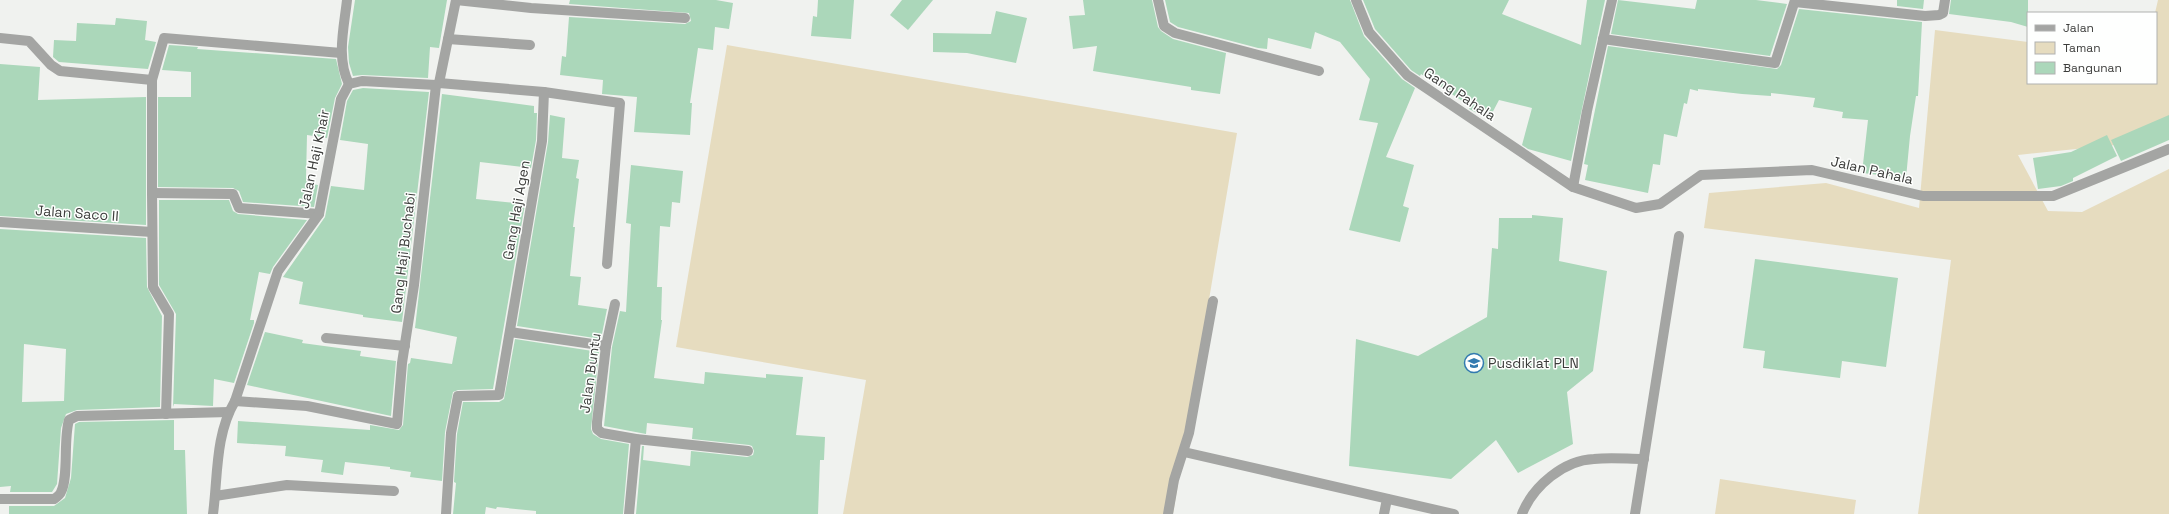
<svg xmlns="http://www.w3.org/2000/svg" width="2169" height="514" font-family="'Space Grotesk',sans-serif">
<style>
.green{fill:#e6dcbf}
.building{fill:#abd7ba;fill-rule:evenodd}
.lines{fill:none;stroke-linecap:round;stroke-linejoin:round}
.minor{stroke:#a4a5a3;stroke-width:10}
.labels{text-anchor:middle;stroke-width:3;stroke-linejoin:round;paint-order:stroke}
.street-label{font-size:14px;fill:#3c3d3b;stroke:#fefffe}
.poi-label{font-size:14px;fill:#3c3d3b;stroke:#fefffe;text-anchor:start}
</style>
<rect width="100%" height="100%" fill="#f0f2ef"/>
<g class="green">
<polygon points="2158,0 2169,0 2169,132 2145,142 2018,155 2048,211 2082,212 2169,169 2169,514 1918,514 1951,260 1704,228 1709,193 1826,183 1919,208 1935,30 2028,42 2028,83 2156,83 2155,13"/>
<polygon points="727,45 1237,133 1173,514 843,514 866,380 676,347"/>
<polygon points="1720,479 1856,500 1854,514 1715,514"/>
</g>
<g class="building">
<polygon points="355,0 447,0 439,48 430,47 428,78 362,75 353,76 349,63 348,47"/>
<polygon points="570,0 716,0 733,3 729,29 715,27 713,50 698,48 690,103 692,103 690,135 634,132 637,97 602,94 603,80 560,75 562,56 566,57 569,17 685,24 691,21 689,13 569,4"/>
<polygon points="818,0 854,0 851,39 811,36 813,16 817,17"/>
<polygon points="902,0 933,0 908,30 890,15"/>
<polygon points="1083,0 1152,0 1158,27 1161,31 1173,39 1226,53 1220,94 1191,90 1191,87 1093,71 1097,46 1073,49 1069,16 1085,15"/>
<polygon points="1165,0 1350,0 1364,36 1402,79 1415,88 1386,157 1414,165 1403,206 1409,208 1400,242 1349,230 1378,123 1359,120 1370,79 1340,42 1315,32 1311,49 1268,38 1267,49 1258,48 1178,27 1170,22"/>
<polygon points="1363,0 1509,0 1502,14 1581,45 1587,0 1605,0 1571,161 1528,149 1522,145 1532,108 1499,100 1489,119 1469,109 1470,106 1421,74 1420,76 1411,70 1375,29"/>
<polygon points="1618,0 1695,9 1697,0 1756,0 1787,4 1770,56 1611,34"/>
<polygon points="1897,0 1924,0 1923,9 1897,6"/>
<polygon points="1951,0 2028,0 2028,27 2011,22 1949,14"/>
<polygon points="1799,9 1922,22 1918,96 1916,96 1910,136 1906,178 1862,173 1868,120 1842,118 1843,112 1813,107 1815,98 1771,93 1771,96 1742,94 1698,89 1698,91 1690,89 1687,104 1684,103 1677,137 1664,134 1660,165 1653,164 1648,193 1585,180 1588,165 1584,164 1608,46 1777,69 1781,65"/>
<polygon points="996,11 1027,18 1016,63 967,53 933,52 933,33 991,34"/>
<polygon points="116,18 147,21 145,40 156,42 148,69 59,62 53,57 54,40 76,41 77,23 115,25"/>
<polygon points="169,45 198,47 197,49 336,59 342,84 335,98 327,138 307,135 306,178 308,179 307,183 318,185 314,207 243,202 239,191 233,188 158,187 158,97 191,97 191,72 162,70"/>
<polygon points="0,64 40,67 38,100 146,97 146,225 0,216"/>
<polygon points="363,88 429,92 402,322 363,317 363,315 299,304 303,282 283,277 325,217 331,186 364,190 368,144 340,140 347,101 353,90"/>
<polygon points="442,94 534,106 534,113 537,113 536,140 531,168 480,162 476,199 525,204 493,389 458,390 453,392 445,432 442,481 410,477 411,472 390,469 390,467 345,462 343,475 321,472 323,460 285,456 286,446 237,443 238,421 370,430 370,425 399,430 403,425 408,364 410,363 411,358 452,364 457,337 415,328"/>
<polygon points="550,115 565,118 562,158 579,160 576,178 579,179 573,227 575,227 570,276 581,277 578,305 607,309 601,339 517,326 548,142"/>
<polygon points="2169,115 2169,140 2121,161 2111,140"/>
<polygon points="2107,135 2117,156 2073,178 2073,181 2061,186 2038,189 2033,158 2071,152"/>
<polygon points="631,165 683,171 680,203 672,202 670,227 660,226 657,287 662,287 661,320 662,320 654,378 704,384 705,372 766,378 766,374 803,377 796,435 825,437 824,460 820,460 818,514 636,514 642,446 644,446 643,460 690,466 691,451 747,457 753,455 754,451 752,446 749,445 692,439 693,428 647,423 646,434 604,426 612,347 620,311 626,312 631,224 626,223"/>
<polygon points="159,200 229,200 233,211 238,214 307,220 273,267 270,274 259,272 250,320 254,320 254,323 234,383 214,379 213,406 174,404 173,407 176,314 159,285"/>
<polygon points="1532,215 1563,218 1559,261 1607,271 1593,371 1567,392 1573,444 1518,473 1496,440 1451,479 1349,466 1356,339 1418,356 1487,317 1492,248 1498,249 1499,218 1532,218"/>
<path d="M 0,229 L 146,238 L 147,287 L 162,316 L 160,407 L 77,410 L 66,414 L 61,428 L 57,484 L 52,492 L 10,492 L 11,486 L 0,487 ZM 24,344 L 66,349 L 64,401 L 22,402 Z"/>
<polygon points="1755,259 1898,278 1886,367 1842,361 1840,378 1763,368 1765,351 1743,348"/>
<polygon points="265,332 303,340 302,343 361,351 360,356 396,361 391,416 247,385"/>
<polygon points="515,339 599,352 591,429 593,434 601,439 629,444 623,514 536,514 536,511 497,507 496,509 486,507 485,514 453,514 456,483 454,482 457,434 463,402 499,402 504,399"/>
<polygon points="174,420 174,450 185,450 187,514 9,514 9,506 54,506 65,498 71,478 75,424 79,422"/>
</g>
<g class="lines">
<g class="minor">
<path d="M 347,0 C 344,28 336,58 349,84"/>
<polyline points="456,0 531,8 685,18"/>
<polyline points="1158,0 1164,26 1175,33 1319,71"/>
<polyline points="1356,0 1369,32 1407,75 1573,187 1636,208 1660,204 1701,175 1812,170 1923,196 2053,196 2169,149"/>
<polyline points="1795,2 1925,16 1939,15 1943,13 1945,0"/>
<polyline points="0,38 29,41 51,65 60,71 152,80"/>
<polyline points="448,39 530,45"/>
<polyline points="1603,39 1775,63 1795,0"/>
<polyline points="439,83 544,92 620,103 607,264"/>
<polyline points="1573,187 1587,111 1612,0"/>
<polyline points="152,193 233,194 239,208 319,214"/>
<polyline points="0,222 152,232"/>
<polyline points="615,304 606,346 597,422 597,429 602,433 636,439 748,451"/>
<polyline points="510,332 606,346"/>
<polyline points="326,338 405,346"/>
<polyline points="235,401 307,406 397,424 402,363 414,285 436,85"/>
<polyline points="166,414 169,314 153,287 152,193 152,80 164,38 341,53"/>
<polyline points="1184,452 1454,514"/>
<polyline points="215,496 287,485 394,491"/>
<path d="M 0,499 L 54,499 C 57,497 60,495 61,492 C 69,477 63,440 69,420 L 77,416 L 229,412"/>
<path d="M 213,514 C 218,476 215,435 235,401 L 278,271 L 319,214 L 341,99 L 349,84 L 362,81 L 436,85 L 439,83 L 456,0"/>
<polyline points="446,514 451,433 458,396 499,395 542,141 544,92"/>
<polyline points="629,514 636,439"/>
<polyline points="1168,514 1174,480 1189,433 1213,301"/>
<polyline points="1384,514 1387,499"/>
<path d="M 1522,514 C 1533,486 1564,460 1594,459 C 1611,457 1627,459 1644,459"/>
<polyline points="1635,514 1679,236"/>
</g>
</g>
<defs>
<symbol id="university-ring" viewBox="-11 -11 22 22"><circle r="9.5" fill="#fefffe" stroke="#327aaf" stroke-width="1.5"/><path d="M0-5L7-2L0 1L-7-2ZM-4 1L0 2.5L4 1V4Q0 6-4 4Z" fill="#327aaf"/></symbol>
</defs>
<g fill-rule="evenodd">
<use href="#university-ring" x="1463" y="352" width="22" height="22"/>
</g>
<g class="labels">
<g class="street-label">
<text transform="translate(1460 94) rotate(34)" y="5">Gang Pahala</text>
<text transform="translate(314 159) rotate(-78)" y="5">Jalan Haji Khair</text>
<text transform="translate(1872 170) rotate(13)" y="5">Jalan Pahala</text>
<text transform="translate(516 210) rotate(-80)" y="5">Gang Haji Agen</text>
<text transform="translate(77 213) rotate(4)" y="5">Jalan Saco II</text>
<text transform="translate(403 253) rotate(-83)" y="5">Gang Haji Buchabi</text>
<text transform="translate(590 373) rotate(-82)" y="5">Jalan Buntu</text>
</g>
<g class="poi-label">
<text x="1488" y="368">Pusdiklat PLN</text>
</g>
</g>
<rect x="2027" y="12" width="130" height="72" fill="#fefffe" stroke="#b0b1b0"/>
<rect x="2035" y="25" width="20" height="6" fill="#a4a5a3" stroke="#b0b1b0"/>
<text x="2063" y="32" font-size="12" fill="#3c3d3b">Jalan</text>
<rect x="2035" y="42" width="20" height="12" fill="#e6dcbf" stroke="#b0b1b0"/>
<text x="2063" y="52" font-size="12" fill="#3c3d3b">Taman</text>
<rect x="2035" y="62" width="20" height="12" fill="#abd7ba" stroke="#b0b1b0"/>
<text x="2063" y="72" font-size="12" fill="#3c3d3b">Bangunan</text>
</svg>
